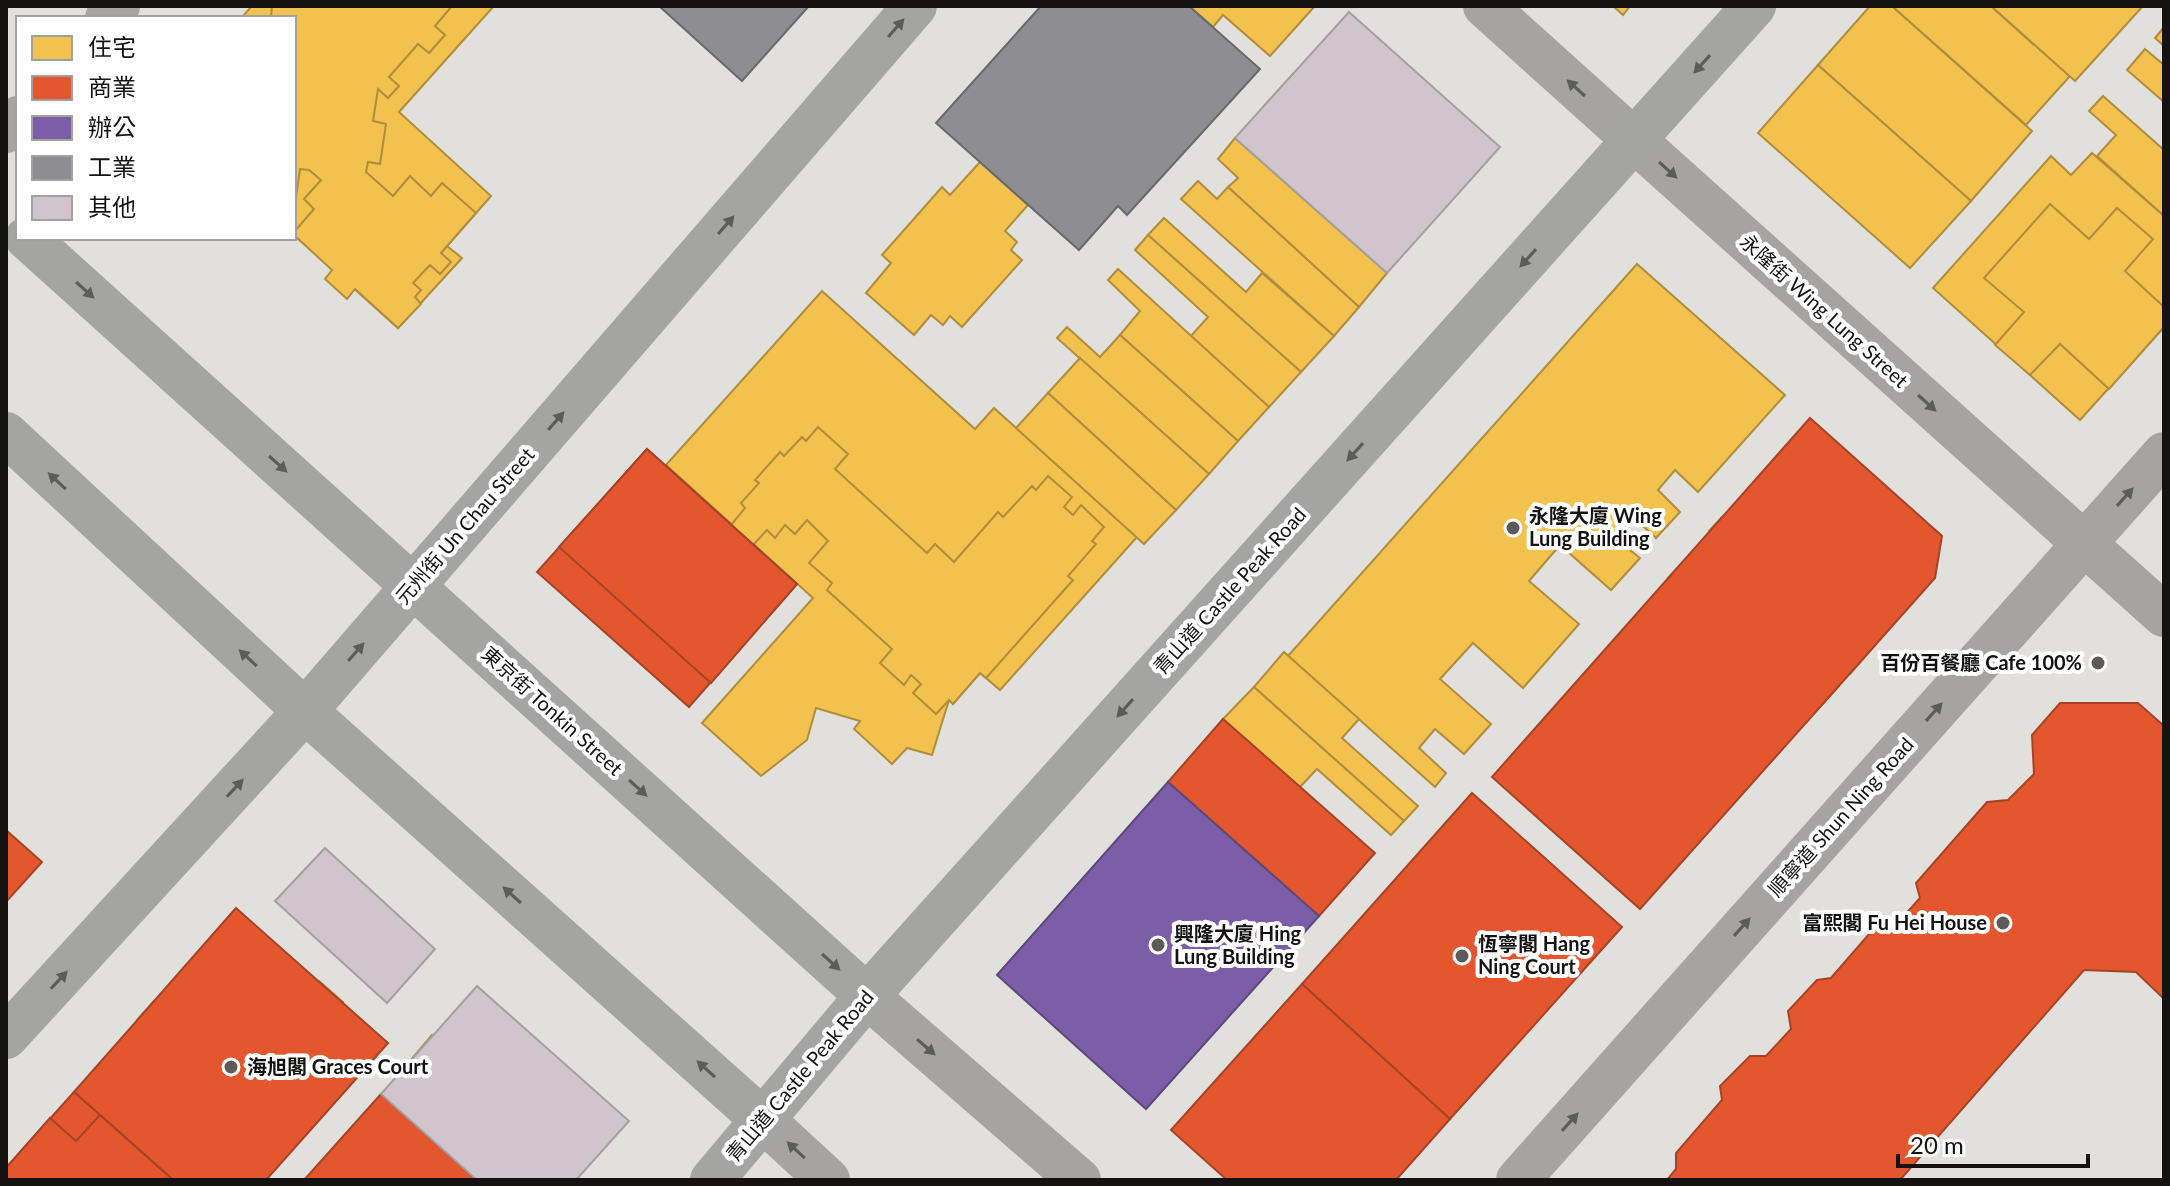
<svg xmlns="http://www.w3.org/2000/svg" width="2170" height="1186" font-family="Lato,'Noto Sans TC',sans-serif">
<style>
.homes{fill:#f2c14e;stroke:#af8d3c;stroke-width:2}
.shops{fill:#e4572e;stroke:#a64326;stroke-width:2}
.offices{fill:#7b5ea7;stroke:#5c487a;stroke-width:2}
.industry{fill:#8d8d92;stroke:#69686c;stroke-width:2}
.building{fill:#d1c4cc;stroke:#a3a1a0;stroke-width:2}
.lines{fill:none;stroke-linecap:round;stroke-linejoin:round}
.pedestrian{stroke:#a5a4a3;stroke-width:44}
.minor{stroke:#a5a4a3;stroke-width:44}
.tertiary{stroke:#a5a4a3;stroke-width:44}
.secondary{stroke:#a4a4a2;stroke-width:44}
.oneway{fill:#5c5c5a}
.poi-dot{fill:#5c5b59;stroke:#fff;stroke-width:3}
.labels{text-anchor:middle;stroke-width:8;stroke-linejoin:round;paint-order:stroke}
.street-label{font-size:20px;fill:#141312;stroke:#fff}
.poi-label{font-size:20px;font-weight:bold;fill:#141312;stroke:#fff;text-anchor:start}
</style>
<rect width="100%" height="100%" fill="#e1e0dd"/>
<g class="homes">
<polygon points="252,6 494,6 399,112 491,196 447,246 462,258 398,328 294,235 294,18 241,18"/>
<polygon points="272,6 452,6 435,26 445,35 429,53 418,44 389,77 399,86 388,98 378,89 373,121 386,124 380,164 368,162 366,172 393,196 410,176 431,196 442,183 476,213 441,253 451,262 440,274 430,265 413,283 421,290 415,297 421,304 398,328 355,289 347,299 325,279 332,270 294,235 294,232 314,209 304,199 321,180 309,170 300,169 294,211 294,18 271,18"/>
<polygon points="1189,6 1315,6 1270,56 1223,15 1213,27"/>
<polygon points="1613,6 1630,6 1623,15"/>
<polygon points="1870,6 1892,6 2032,131 1971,201 1818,65"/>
<polygon points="1892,6 1991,6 2070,76 2026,125"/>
<polygon points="1991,6 2067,6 2033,44"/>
<polygon points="1991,6 2143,6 2075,81"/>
<polygon points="2164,27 2164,46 2155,38"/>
<polygon points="2145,49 2164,65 2164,102 2127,70"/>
<polygon points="1365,62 1396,90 1377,111 1394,127 1414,106 1446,134 1407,176 1435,201 1405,232 1264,106 1293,74 1326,103"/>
<polygon points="1818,65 1971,201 1910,268 1758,133"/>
<polygon points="2103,96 2164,150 2164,216 2097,156 2116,135 2089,111"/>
<polygon points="1235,138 1387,273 1359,307 1228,187 1238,178 1218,159"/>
<polygon points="2092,153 2164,216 2164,327 2080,420 1933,288 2051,156 2071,175"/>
<polygon points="980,162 1028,205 1005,231 1017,242 1011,250 1022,260 962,327 950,316 943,325 931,315 914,335 866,293 891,263 882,255 942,187 950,195"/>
<polygon points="1198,181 1217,199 1228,187 1359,307 1334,336 1181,199"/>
<polygon points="2050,204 2089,239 2117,208 2153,239 2125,271 2164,307 2164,327 2109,389 2060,344 2030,375 1995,345 2024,312 1984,278"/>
<polygon points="1164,218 1246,292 1262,273 1334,336 1301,372 1148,235"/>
<polygon points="1148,235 1301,372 1269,407 1191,336 1208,317 1135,250"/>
<polygon points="1637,264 1785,395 1698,492 1675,470 1658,490 1680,512 1656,538 1634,518 1615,538 1640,558 1611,590 1560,545 1529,581 1579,624 1523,688 1473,643 1440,679 1491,724 1464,754 1435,729 1419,748 1446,773 1435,787 1288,656"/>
<polygon points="1118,269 1269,407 1238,441 1120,335 1140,311 1108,280"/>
<polygon points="822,291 975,429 994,408 1137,537 1000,690 980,673 953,704 949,700 932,755 907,748 892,764 854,729 860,721 816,708 807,740 761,776 702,723 813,598 666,465"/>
<polygon points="1067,327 1100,357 1120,335 1238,441 1209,474 1057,338"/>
<polygon points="1080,358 1209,474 1176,510 1048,393"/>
<polygon points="1048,393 1176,510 1144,544 1016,428"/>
<polygon points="818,427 848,454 835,469 927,553 935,544 954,562 998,512 1003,517 1032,486 1036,490 1048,476 1072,497 1064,507 1073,515 1081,505 1104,527 1092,541 1096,544 1068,576 1073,580 986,678 980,673 953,704 949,700 936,714 913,693 921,684 911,675 904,685 880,663 892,649 827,590 832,583 809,563 828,541 807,520 795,534 785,525 775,538 767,530 753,545 731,525 745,508 741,503 759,483 755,480 780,452 784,456 802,437 806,441"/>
<polygon points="1822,485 1840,502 1848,494 1864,508 1819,557 1834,570 1901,500 1917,514 1895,536 1908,549 1847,616 1876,644 1850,674 1807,636 1796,648 1839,686 1807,721 1777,692 1716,757 1704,747 1690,761 1671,744 1731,677 1718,665 1676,715 1657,696 1666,688 1650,674 1692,631 1667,605 1682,590 1668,578 1682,563 1726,603 1732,596 1742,607 1757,592 1745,582 1753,573 1709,531 1723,516 1737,528 1753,510 1779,534"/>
<polygon points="1284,652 1359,719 1342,738 1418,806 1404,821 1254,687"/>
<polygon points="1254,687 1404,821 1391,835 1317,769 1300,787 1223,719"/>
<polygon points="2109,714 2135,714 2135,734 2153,732 2154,776 2164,784 2164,925 2134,954 2103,923 2142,884 2128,869 2126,858 2081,862 2080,872 2056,897 2072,911 2058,923 2078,944 2045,976 2010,942 1999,954 2037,990 2005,1023 1990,1007 1964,1031 1987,1053 1957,1085 1925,1053 1912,1067 1951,1101 1921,1133 1907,1118 1899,1126 1883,1110 1869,1123 1818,1077 1829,1064 1810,1047 1816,1040 1798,1024 1826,994 1867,1030 1880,1014 1844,983 1873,950 1891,966 1915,939 1922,935 1932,936 1957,957 1969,944 1941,916 1952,903 1932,884 1963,852 1995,883 2008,871 1974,839 2005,806 2021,822 2034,810 2027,803 2046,784 2047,737 2066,736 2066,717 2093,717 2094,776 2111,777"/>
<polygon points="1298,785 1336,819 1325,830 1346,846 1326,867 1317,860 1289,890 1228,835 1246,814 1251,818 1269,797 1279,807"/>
<polygon points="1160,847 1193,875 1160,911 1171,921 1203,885 1239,917 1207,953 1228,972 1202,1000 1181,981 1164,999 1185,1019 1160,1047 1139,1029 1107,1064 1072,1032 1104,996 1094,986 1062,1023 1029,994 1061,958 1039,939 1065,910 1085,930 1103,911 1081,892 1106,864 1128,882"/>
<polygon points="319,981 343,1002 274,1078 284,1087 291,1109 261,1142 240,1138 229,1128 182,1180 173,1180 140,1151 204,1081 137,1020 154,1001 171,1016 184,1000 236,1046 289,985 304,999"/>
<polygon points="495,1019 527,1048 499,1078 510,1088 538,1057 570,1086 534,1124 560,1150 533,1180 530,1180 491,1144 481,1155 436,1115 446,1105 404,1068 432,1035 459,1059"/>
<polygon points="1760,1065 1778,1082 1785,1076 1805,1093 1818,1077 1869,1123 1857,1136 1873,1153 1868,1159 1887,1179 1825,1180 1820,1174 1814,1180 1701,1180 1718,1162 1698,1146 1727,1115 1764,1149 1776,1136 1733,1099"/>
</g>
<g class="shops">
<polygon points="1810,418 1942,536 1935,578 1640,909 1492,777"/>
<polygon points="647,449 797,584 689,707 537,572"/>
<polygon points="647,449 797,584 711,683 559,547"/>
<polygon points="2060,703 2138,703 2164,726 2164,999 2136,972 2084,970 1900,1180 1667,1180 1676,1169 1676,1153 1722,1100 1720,1086 1750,1056 1766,1056 1791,1029 1788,1011 1817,980 1831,978 1876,926 1894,927 1920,898 1916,883 1987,802 2008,800 2034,774 2032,735"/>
<polygon points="1223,719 1375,853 1319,916 1168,782"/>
<polygon points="1472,793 1622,927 1450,1119 1302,984"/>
<polygon points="6,830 42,862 6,902"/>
<polygon points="236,908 388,1043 266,1180 173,1180 74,1092"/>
<polygon points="1302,984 1450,1119 1396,1180 1227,1180 1171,1130"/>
<polygon points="74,1092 100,1115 173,1180 6,1180 6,1168"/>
<polygon points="381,1094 475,1178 477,1180 304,1180"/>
<polygon points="100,1115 173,1180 6,1180 6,1168 50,1118 76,1141"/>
</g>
<polygon class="offices" points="1168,782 1319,916 1146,1109 997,975"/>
<g class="industry">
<polygon points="659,6 809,6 742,81"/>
<polygon points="1041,6 1189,6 1260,69 1127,215 1118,206 1079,250 936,123"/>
</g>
<g class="building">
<polygon points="1349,12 1500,147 1387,273 1235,138"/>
<polygon points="325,848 435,949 387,1003 275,901"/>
<polygon points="477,986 629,1121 576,1180 477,1180 381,1094"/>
</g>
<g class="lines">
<polyline class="pedestrian" points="1634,140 2164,615"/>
<g class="minor">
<polyline points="1485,6 1634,140"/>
<polyline points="107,18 118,6"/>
<polyline points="6,131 18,118"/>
<polyline points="1518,1180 2164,454"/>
</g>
<g class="tertiary">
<polyline points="867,996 1079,1180"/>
<polyline points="764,1121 828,1180"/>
</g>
<g class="secondary">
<polyline points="27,238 867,996"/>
<polyline points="6,434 305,711 764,1121"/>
<polyline points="6,1037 305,711 915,6"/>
<polyline points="712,1180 867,996 1754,6"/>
</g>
</g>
<defs><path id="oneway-solid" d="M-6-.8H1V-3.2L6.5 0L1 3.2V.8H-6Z" transform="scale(2)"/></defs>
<g class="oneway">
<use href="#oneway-solid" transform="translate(896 28) rotate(-49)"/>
<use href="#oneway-solid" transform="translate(1702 64) rotate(132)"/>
<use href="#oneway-solid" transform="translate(1576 88) rotate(-138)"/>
<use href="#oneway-solid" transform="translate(1668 170) rotate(42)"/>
<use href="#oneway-solid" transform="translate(726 225) rotate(-49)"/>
<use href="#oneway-solid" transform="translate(1528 258) rotate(132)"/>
<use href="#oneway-solid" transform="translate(85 290) rotate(42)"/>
<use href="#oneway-solid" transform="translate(1927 403) rotate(42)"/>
<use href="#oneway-solid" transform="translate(556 421) rotate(-49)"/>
<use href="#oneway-solid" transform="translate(1355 452) rotate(132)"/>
<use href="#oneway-solid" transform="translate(278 464) rotate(42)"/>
<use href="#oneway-solid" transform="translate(57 481) rotate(-137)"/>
<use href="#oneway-solid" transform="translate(2125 497) rotate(-48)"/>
<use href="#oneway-solid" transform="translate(356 652) rotate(-49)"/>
<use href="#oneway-solid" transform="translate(248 658) rotate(-137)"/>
<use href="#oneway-solid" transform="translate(1125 708) rotate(132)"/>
<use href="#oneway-solid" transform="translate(1934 712) rotate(-48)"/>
<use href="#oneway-solid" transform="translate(235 788) rotate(-47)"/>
<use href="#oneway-solid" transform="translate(638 788) rotate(42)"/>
<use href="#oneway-solid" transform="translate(512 895) rotate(-138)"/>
<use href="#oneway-solid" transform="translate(1742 927) rotate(-48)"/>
<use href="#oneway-solid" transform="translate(831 962) rotate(42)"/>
<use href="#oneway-solid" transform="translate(59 980) rotate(-47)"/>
<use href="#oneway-solid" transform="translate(926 1047) rotate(41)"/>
<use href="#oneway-solid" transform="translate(706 1069) rotate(-138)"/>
<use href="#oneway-solid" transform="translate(1570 1122) rotate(-48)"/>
<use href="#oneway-solid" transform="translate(796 1150) rotate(-137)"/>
</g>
<g class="poi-dot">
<circle cx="1513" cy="528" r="8"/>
<circle cx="2098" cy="663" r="8"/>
<circle cx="2003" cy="923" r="8"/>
<circle cx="1158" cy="945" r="8"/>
<circle cx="1462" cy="956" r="8"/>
<circle cx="231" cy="1067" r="8"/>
</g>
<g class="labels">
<g class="street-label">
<text transform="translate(1824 311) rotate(42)" y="7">永隆街 Wing Lung Street</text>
<text transform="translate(465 526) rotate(-49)" y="7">元州街 Un Chau Street</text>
<text transform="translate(1230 591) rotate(-48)" y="7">青山道 Castle Peak Road</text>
<text transform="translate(552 711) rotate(42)" y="7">東京街 Tonkin Street</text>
<text transform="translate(1841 817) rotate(-48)" y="7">順寧道 Shun Ning Road</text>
<text transform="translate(800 1076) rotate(-50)" y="7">青山道 Castle Peak Road</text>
</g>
<g class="poi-label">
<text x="1529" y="523">永隆大廈 Wing<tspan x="1529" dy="23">Lung Building</tspan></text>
<text x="2082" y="670" text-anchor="end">百份百餐廳 Cafe 100%</text>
<text x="1987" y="930" text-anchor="end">富熙閣 Fu Hei House</text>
<text x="1174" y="941">興隆大廈 Hing<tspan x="1174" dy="23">Lung Building</tspan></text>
<text x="1478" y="951">恆寧閣 Hang<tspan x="1478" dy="23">Ning Court</tspan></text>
<text x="247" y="1074">海旭閣 Graces Court</text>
</g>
</g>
<rect width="2170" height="1186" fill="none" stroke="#141312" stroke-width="16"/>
<rect x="16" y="16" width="280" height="224" fill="#ffffff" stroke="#a1a1a0" stroke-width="2"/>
<rect x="32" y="36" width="40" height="24" fill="#f2c14e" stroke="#a1a1a0" stroke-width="2"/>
<text x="88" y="56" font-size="24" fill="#141312">住宅</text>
<rect x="32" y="76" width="40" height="24" fill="#e4572e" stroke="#a1a1a0" stroke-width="2"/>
<text x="88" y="96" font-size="24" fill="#141312">商業</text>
<rect x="32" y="116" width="40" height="24" fill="#7b5ea7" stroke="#a1a1a0" stroke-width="2"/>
<text x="88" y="136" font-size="24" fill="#141312">辦公</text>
<rect x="32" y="156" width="40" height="24" fill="#8d8d92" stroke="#a1a1a0" stroke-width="2"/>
<text x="88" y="176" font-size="24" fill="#141312">工業</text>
<rect x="32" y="196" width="40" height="24" fill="#d1c4cc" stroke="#a1a1a0" stroke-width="2"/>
<text x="88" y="216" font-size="24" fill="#141312">其他</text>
<path d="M1898 1154v12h190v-12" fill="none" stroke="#141312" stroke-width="4"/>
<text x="1910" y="1154" font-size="24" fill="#141312" stroke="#ffffff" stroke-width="6" paint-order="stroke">20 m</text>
</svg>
